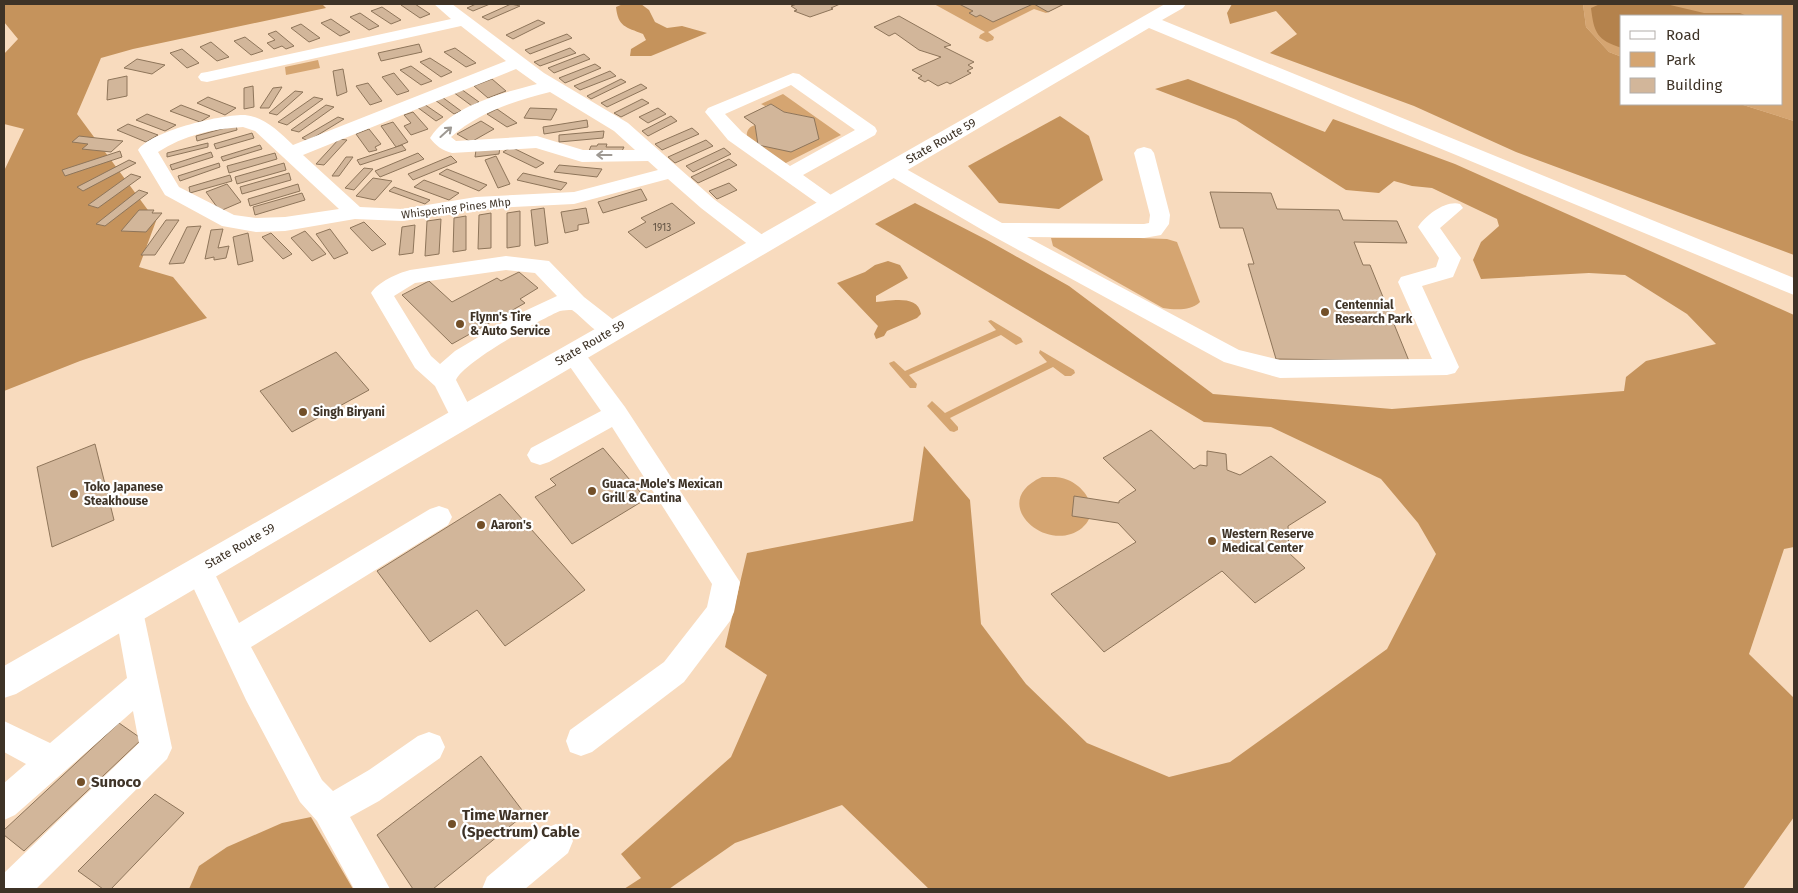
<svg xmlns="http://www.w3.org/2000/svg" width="1798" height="893" font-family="'Fira Sans',sans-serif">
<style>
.green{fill:#d5a571}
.forest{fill:#c5935c}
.water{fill:#b4824c}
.building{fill:#d2b69a;stroke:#8e755a}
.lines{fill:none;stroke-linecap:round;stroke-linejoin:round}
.minor{fill:#fff;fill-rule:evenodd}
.major{fill:#fff;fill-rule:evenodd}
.oneway{stroke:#9e9993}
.poi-dot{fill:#724f28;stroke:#fff;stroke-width:2}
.labels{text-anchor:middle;stroke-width:4.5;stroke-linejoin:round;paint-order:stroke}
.number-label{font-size:10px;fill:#635444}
.far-street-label{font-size:11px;fill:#3e3327;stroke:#fff}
.street-label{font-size:12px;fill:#3e3327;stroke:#fff}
.poi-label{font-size:12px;font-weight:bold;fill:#3e3327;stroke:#fff;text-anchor:start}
.near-poi-label{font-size:15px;font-weight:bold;fill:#3e3327;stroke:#fff;text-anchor:start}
</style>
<rect width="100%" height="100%" fill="#f8dbbe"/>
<g class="green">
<polygon points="934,4 1065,4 1046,13 1034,9 988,32 994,37 993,40 987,42 979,38 980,35 985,32"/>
<polygon points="1583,4 1794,4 1794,121 1740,104 1782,104 1782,16 1622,16 1622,57 1609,52 1586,27"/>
<polygon points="318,60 320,68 286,75 285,67"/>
<path d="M 783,94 L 841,135 L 782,165 L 747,137 C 746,131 749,127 755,125 L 758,145 L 814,118 L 784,112 L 771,104 L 765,106 L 761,104 Z"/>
<path d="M 1051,238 L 1139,238 L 1167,239 L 1177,242 L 1200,302 C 1191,311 1175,310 1163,308 L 1053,246 Z"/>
<polygon points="991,320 1021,338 1023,342 1016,345 1001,335 909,375 917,384 916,388 910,388 890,365 889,363 894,361 905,371 996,330 988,321"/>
<polygon points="1040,350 1074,370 1075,373 1071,376 1065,376 1053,367 950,418 958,427 958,430 954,432 950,431 927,406 932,401 945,413 1047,362 1039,353"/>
<path d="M 1042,477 C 1051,477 1060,476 1068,480 C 1087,488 1101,512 1082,528 C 1047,556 986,502 1042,477 Z"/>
</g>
<g class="forest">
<polygon points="4,4 322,4 326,8 133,49 101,58 77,114 156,221 139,267 173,277 207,318 80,361 4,391 4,171 24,129 4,124 4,54 18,39 4,22"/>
<path d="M 623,4 L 641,4 L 649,10 L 655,22 L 667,28 L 682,26 L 707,33 L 651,56 L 630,56 L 631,49 L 646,40 L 643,34 C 626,27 618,27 616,7 Z"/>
<polygon points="1232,4 1583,4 1586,27 1609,52 1622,57 1622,104 1740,104 1794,121 1794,255 1516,152 1414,106 1270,53 1297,34 1276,11 1230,24 1227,13"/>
<polygon points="1188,79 1325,132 1333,119 1455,164 1794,315 1794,547 1784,549 1749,654 1794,698 1794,817 1743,889 929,889 842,805 735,843 669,889 624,889 641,878 621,854 731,757 767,675 725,647 747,553 913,521 924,446 970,500 981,624 1026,684 1087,743 1169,777 1230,762 1387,649 1436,554 1418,523 1381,479 1271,427 1204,422 875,224 915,203 987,240 1069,286 1213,394 1392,409 1624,391 1626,377 1646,361 1716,344 1687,314 1625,275 1589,273 1481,279 1473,260 1481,242 1499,226 1497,219 1432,188 1412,186 1394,181 1379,193 1346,190 1236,120 1155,89"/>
<polygon points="1060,116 1089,136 1103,180 1059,209 999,203 968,166"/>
<path d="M 888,261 L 900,265 L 908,278 L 876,296 L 876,302 C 890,301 918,294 921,314 L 917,318 L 887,331 L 884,336 L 876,339 L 874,334 L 878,326 L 837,283 L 865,272 L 875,265 Z"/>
<polygon points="311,817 353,889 189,889 199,866 227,847 282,823"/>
</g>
<path class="water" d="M 1600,4 L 1666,4 L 1704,13 L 1740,13 L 1747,16 L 1622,16 L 1622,48 C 1597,40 1594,33 1591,8 Z"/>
<g class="building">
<polygon points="403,4 415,4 430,14 420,18 401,5"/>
<polygon points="476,4 490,4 473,11 467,8"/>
<polygon points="511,4 520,6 488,20 482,17"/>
<polygon points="797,4 840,4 831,8 833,9 810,17 794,11 797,10 791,6"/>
<polygon points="959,4 1033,4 993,22 980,15 976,17 969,13 973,11"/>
<polygon points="1034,4 1064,4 1048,12"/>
<polygon points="382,7 401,20 391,24 371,11"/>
<polygon points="360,13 379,26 369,30 350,17"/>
<polygon points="899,16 951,45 944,47 974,62 968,65 973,68 967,71 971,73 950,84 947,82 938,86 928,80 925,82 918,78 922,76 912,70 941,57 919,50 895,33 889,36 874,27"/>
<polygon points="331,19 350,32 340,36 321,23"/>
<polygon points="538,20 545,23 513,39 506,35"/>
<polygon points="301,24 320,38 309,42 291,28"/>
<polygon points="276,31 294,46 286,49 282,46 274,49 267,43 275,40 268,34"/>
<polygon points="567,34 572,38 530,54 525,50"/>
<polygon points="245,37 263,51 251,55 234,41"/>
<polygon points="211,42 229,57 217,61 200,47"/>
<polygon points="419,44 422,52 381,61 378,53"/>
<polygon points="455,48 476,63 466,67 444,52"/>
<polygon points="570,48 576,53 540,66 534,62"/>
<polygon points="182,49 199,63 187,68 170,53"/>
<polygon points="584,54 590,59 554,73 548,68"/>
<polygon points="430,58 452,72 441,77 420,62"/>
<polygon points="137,59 165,65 152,74 124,68"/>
<polygon points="595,64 601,68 565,83 559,78"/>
<polygon points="411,66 432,81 421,85 400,70"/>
<polygon points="343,69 347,92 337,96 333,71"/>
<polygon points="610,71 616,76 580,90 574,86"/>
<polygon points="394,73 409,91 397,95 382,77"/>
<polygon points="127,76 127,96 107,100 108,80"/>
<polygon points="492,79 506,91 488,98 474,86"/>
<polygon points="621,79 626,82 591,99 587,96"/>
<polygon points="368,83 382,101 370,105 356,86"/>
<polygon points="641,84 647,88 607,107 601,103"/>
<polygon points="253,86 254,107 244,109 244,88"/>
<polygon points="282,87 269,108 260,108 273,88"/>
<polygon points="461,89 479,102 472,106 453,92"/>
<polygon points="295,91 303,92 277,115 269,113"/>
<polygon points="208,97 236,108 225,115 197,103"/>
<polygon points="314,97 323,99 287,125 278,122"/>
<polygon points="442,97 461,111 454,114 435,100"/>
<polygon points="642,99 649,103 621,117 614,113"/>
<polygon points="424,104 443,117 436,121 417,107"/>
<polygon points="771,104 784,112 814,118 819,139 791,152 758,145 755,125 744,117"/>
<polygon points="181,105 210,116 200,122 170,111"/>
<polygon points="326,105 334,107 299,132 291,130"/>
<polygon points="530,108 557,109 551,120 524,118"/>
<polygon points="658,108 666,114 648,123 639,117"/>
<polygon points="497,109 517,123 507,127 487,114"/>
<polygon points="413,112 428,129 411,135 404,126 411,123 404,115"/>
<polygon points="147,114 176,125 165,131 136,120"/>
<polygon points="671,116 677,121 648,136 642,131"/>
<polygon points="338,117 344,119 308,141 302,138"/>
<polygon points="587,120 588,127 544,134 543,127"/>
<polygon points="481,121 494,129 471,142 457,134"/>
<polygon points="393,122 408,142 396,147 381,126"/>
<polygon points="128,124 158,135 146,142 117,130"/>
<polygon points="236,125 237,130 197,141 196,136"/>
<polygon points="692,128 699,134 662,150 655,144"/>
<polygon points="369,129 381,144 375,147 377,150 369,152 356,134"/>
<polygon points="604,131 603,138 559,142 559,135"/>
<polygon points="252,133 254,138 216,149 214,144"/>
<polygon points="79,136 123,141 111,152 82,149 88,144 72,142"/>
<polygon points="339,139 347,140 324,165 316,164"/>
<polygon points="706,140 713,146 675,163 668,157"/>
<polygon points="208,143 208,147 167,157 167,153"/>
<polygon points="598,144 607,144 606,147 624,147 622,151 589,151 591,146 597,146"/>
<polygon points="260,145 262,149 223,161 221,157"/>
<polygon points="402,145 406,150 360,165 357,160"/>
<polygon points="500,147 499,154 475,157 476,150"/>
<polygon points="511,147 544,163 536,168 503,152"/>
<polygon points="724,148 731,154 693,172 686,166"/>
<polygon points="120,151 122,157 65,176 62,170"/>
<polygon points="211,152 213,157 172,170 170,165"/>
<polygon points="275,153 277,159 229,173 227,166"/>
<polygon points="418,153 424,159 380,177 375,171"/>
<polygon points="451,156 457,162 413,180 408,174"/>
<polygon points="496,156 510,184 498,188 485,160"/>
<polygon points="346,157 353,157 339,176 332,176"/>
<polygon points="729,159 737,165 698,183 691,177"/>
<polygon points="129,160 136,163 83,191 77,187"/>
<polygon points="219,163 220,167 180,181 178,176"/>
<polygon points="284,163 286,170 237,184 235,177"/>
<polygon points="559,165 602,169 597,177 554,172"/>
<polygon points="364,168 373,169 354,190 345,188"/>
<polygon points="447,169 487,185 479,191 439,174"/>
<polygon points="289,173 291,180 242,194 240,187"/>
<polygon points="523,173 567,183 561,190 517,180"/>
<polygon points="131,174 141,177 98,208 88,205"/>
<polygon points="230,175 232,181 190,193 189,187"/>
<polygon points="373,178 392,181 375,200 356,196"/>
<polygon points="424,180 459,193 449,200 414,187"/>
<polygon points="729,183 737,190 717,199 709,191"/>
<polygon points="227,184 241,202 220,211 206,192"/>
<polygon points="298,184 300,191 250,206 248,199"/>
<polygon points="394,187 430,200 425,204 389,191"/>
<polygon points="641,189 647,200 603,213 598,202"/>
<polygon points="139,190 148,193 105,226 96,224"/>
<polygon points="1210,192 1271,193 1277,209 1339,210 1343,220 1397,221 1407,243 1354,242 1363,265 1370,265 1409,361 1276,359 1248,264 1254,264 1243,228 1220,228"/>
<polygon points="302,193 305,200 255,215 253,207"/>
<polygon points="672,203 695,223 646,248 628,232 646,222 641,218"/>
<polygon points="544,208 548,243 535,246 531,210"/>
<polygon points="586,208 589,223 578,225 578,230 565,233 561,212"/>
<polygon points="139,210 154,210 152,213 162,213 146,232 121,231"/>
<polygon points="520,211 520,246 507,248 507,213"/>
<polygon points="491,213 491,248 478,249 479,215"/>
<polygon points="466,216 466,250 453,252 454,218"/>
<polygon points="441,219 439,254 425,256 427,221"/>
<polygon points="166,220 179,220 155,255 141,255"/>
<polygon points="364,222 386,244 372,251 350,228"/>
<polygon points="415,225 413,253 399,255 402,227"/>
<polygon points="201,226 184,263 169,264 187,227"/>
<polygon points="223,229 218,248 229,246 226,258 214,260 214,257 205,259 211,230"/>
<polygon points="330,229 348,253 334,259 316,234"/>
<polygon points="305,231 326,254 312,261 291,238"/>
<polygon points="248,233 253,261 238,265 233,237"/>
<polygon points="271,233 292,254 283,259 262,237"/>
<polygon points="519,272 538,288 520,299 525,303 452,344 402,295 429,281 452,302 497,278 501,281"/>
<polygon points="336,352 369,390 292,432 260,391"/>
<polygon points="1151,430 1194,469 1200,465 1207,466 1207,451 1226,454 1227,470 1240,475 1271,456 1326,502 1288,526 1289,553 1305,568 1255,603 1222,571 1104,652 1051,594 1136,542 1118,523 1072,516 1074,496 1119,503 1119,501 1136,490 1103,458"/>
<polygon points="95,444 114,520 52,547 37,467"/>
<polygon points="603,448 646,499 572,544 535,497 556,485 550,479"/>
<polygon points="500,494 585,590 505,646 477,610 430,642 377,571"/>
<polygon points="119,723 142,739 24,851 4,835 4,830"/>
<polygon points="481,756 525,814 433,889 413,889 377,835"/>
<polygon points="155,794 184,813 111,889 103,889 78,871"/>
</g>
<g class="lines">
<g class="minor">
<path d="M 434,4 L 452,4 L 544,73 L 628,123 L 715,200 L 768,239 L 771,244 L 768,249 L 761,251 L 754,249 L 701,208 L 668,179 L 574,204 L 476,209 L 402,221 L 355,219 L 285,231 L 256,232 L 222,226 L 165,195 L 138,150 C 151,131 222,114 245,115 C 265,117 279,132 293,145 L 506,61 L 461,26 L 207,82 L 201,81 L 198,77 L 201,73 L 207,72 L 451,19 ZM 516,69 L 537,84 C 502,93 451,106 430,138 C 435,145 443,151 452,153 L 536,148 L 582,162 L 648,161 L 658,170 L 574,192 L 476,197 L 402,209 L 360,207 L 303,155 ZM 550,92 L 614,131 L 635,150 L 583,150 L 537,136 L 456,141 L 451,137 C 479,112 514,101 550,92 ZM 243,127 L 255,131 L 339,209 L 285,217 L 256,218 L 234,215 L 179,187 L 158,152 C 184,135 212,129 243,127 Z"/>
<path d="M 793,73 L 799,74 L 875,127 L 877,131 L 875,135 L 803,175 L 838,200 L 841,204 L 838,208 L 831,210 L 824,208 L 728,140 L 705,112 L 708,108 ZM 791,85 L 855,130 L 790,166 L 742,132 L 725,114 Z"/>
<path d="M 1144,147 L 1151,149 L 1154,153 L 1170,215 L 1169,224 L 1161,235 L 1144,238 L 1027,237 L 1239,350 L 1280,360 L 1432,359 L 1398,282 L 1401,277 L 1436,267 L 1439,258 L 1418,227 C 1426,215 1446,200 1460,204 L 1463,208 L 1440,228 L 1461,258 L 1453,277 L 1422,286 L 1459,367 L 1455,373 L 1447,375 L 1280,378 L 1224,362 L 991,235 L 885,173 L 882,169 L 885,165 L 892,163 L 899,165 L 1002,223 L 1144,224 L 1149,223 L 1150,215 L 1134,153 L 1137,149 Z"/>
<path d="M 506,256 L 549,261 L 584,297 L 620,325 L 623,331 L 620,337 C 600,342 587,320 572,310 C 568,310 564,310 560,311 C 541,319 462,363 456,380 L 475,417 L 472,424 L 463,426 L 454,424 L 435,386 L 415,368 L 371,293 C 378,282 398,273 410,270 ZM 506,270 L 535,273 L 557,296 L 514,316 L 455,351 L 440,364 L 431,356 L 394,296 L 415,283 Z"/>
<polygon points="573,346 581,348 625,407 740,582 734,612 730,621 684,682 592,752 581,756 570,752 566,741 570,730 664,662 707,607 712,584 612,427 549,462 540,465 531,462 527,455 531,448 601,411 561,354 565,348"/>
<polygon points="439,506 448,509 452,517 448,525 251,647 322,780 333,791 369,770 418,736 429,732 440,736 445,747 440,758 416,775 379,801 350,817 390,889 354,889 317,821 300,802 246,700 185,570 189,562 199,558 209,562 239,623 430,509"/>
<polygon points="129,599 139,602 143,611 172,748 167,759 36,889 4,889 4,873 139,743 133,711 15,815 4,820 4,783 26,764 4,752 4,721 50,743 127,678 115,611 119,602"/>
<polygon points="556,824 568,829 573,841 568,853 525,889 482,889 487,877 544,829"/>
</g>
<polygon class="major" points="1165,4 1186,4 1183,8 1162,20 1794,278 1794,295 1149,28 16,694 4,698 4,666"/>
</g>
<defs><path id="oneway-shaft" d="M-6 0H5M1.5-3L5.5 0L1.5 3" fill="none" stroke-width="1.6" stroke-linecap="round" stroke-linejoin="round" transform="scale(1.25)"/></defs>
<g class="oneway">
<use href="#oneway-shaft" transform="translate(446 132) rotate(-42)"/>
<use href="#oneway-shaft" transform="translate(604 155) rotate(180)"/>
</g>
<g class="poi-dot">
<circle cx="1325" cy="312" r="5"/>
<circle cx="460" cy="324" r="5"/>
<circle cx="303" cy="412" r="5"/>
<circle cx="592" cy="491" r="5"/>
<circle cx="74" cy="494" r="5"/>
<circle cx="481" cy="525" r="5"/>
<circle cx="1212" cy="541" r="5"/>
<circle cx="81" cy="782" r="5"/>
<circle cx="452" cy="824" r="5"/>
</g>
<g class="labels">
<g class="number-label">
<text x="662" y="231">1913</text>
</g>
<g class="far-street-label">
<text transform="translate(456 208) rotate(-7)" y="4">Whispering Pines Mhp</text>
</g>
<g class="street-label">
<text transform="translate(941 141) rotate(-30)" y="4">State Route 59</text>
<text transform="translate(590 343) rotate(-30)" y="4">State Route 59</text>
<text transform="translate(240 546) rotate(-30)" y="4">State Route 59</text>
</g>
<g class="poi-label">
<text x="1335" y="309">Centennial<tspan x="1335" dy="14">Research Park</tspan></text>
<text x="470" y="321">Flynn's Tire<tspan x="470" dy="14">&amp; Auto Service</tspan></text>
<text x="313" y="416">Singh Biryani</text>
<text x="602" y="488">Guaca-Mole's Mexican<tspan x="602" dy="14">Grill &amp; Cantina</tspan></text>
<text x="84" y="491">Toko Japanese<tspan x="84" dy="14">Steakhouse</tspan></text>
<text x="491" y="529">Aaron's</text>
<text x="1222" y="538">Western Reserve<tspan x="1222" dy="14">Medical Center</tspan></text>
</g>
<g class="near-poi-label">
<text x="91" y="787">Sunoco</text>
<text x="462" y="820">Time Warner<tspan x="462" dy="17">(Spectrum) Cable</tspan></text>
</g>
</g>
<rect width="1798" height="893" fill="none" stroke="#3e3327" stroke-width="10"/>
<rect x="1620" y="15" width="162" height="90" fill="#ffffff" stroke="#b2ada9"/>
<rect x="1630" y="31" width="25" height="8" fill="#ffffff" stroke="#b2ada9"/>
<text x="1666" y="40" font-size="15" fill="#3e3327">Road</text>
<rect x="1630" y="52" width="25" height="15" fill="#d5a571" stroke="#b2ada9"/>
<text x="1666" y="65" font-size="15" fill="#3e3327">Park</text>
<rect x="1630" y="78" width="25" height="15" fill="#d2b69a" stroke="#b2ada9"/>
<text x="1666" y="90" font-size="15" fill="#3e3327">Building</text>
</svg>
